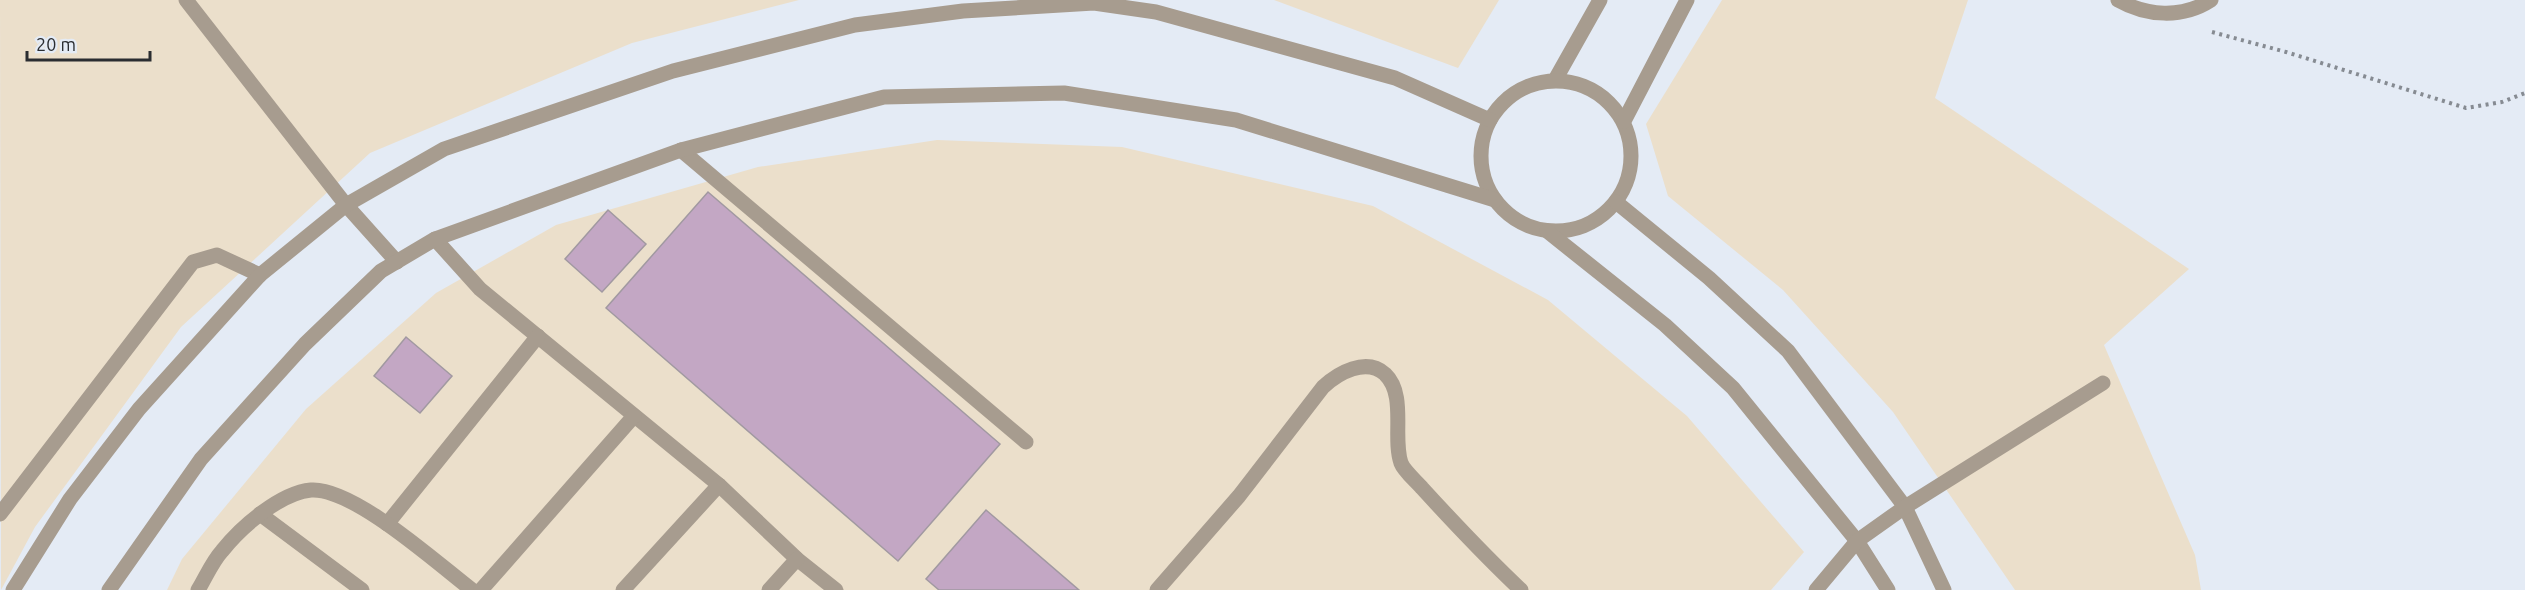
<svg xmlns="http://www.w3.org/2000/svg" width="2525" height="590" font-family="Ubuntu,sans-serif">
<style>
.commercial{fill:#ebdfcb}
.building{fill:#c3a7c4;stroke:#a199a1;stroke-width:1.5}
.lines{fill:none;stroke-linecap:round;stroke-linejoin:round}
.path{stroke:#868b92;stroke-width:4;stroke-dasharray:3 4.5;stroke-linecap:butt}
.minor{stroke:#a79c8f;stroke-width:15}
</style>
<rect width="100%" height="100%" fill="#e4ebf5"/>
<g class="commercial">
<polygon points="0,0 799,0 632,43 370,153 181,327 35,527 1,590"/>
<polygon points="1274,0 1499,0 1458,68"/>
<polygon points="1722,0 1968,0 1935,98 2189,269 2104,345 2195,555 2201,590 2015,590 1893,412 1783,290 1668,196 1646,124"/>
<polygon points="937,140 1122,147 1373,206 1548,300 1687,416 1804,552 1771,590 167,590 182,559 306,409 436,293 556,225 758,167"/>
</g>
<g class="building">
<polygon points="708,192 1000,444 898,561 606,308"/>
<polygon points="608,210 646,244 602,292 565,259"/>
<polygon points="406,337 452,376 420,413 374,376"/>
<polygon points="986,510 1079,590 939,590 926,579"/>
</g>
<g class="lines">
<polyline class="path" points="2212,32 2286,52 2466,108 2502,102 2525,93"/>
<g class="minor">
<polyline points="186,0 346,205 397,262"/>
<path d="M 2118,0 C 2146,16 2182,19 2211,0"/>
<polyline points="1555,80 1600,0"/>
<circle cx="1556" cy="156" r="75"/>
<polyline points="1624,121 1687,0"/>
<polyline points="681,150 1026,442"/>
<polyline points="1616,202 1709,278 1788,351 1905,507 1944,590"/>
<polyline points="1547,231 1665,325 1733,388 1857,541 1888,590"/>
<polyline points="435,239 480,289 719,485 797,559 836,590"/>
<polyline points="0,514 193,262 217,255 260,275"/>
<polyline points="260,514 362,590"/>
<polyline points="387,524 538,336"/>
<polyline points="13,590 70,499 139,409 260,275 346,205 444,149 673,71 855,25 963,11 1094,3 1156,12 1395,78 1490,120"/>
<polyline points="109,590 201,459 305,344 381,271 435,239 681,150 884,97 1064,93 1236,120 1495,200"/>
<path d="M 198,590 C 206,577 212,562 222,551 C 241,527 280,493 311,490 C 353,487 438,564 472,590"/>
<polyline points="481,590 634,416"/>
<polyline points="623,590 719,485"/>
<polyline points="769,590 797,559"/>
<path d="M 1157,590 L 1239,496 L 1323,387 C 1338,373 1366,357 1385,374 C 1407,395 1392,437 1401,463 C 1404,471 1416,481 1422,488 C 1454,523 1486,557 1521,590"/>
<polyline points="1816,590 1857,541 1905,507 2103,383"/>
</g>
</g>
<path d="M27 51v9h123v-9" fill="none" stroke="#2a2d31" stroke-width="3"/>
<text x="36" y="51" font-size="18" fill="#2a2d31" stroke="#e4ebf5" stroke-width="4.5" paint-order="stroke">20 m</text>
</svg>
